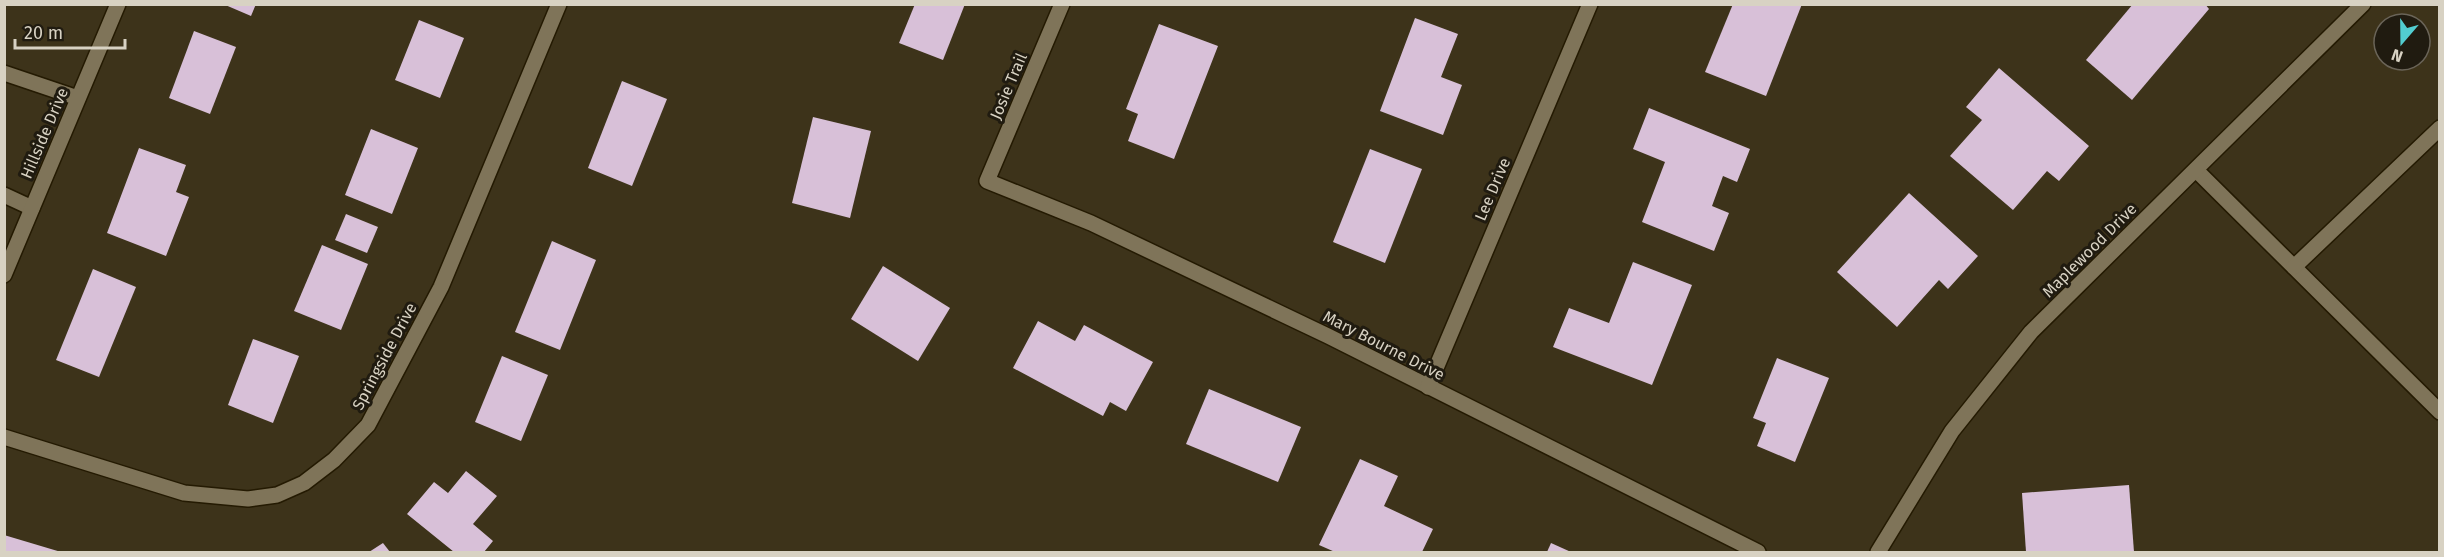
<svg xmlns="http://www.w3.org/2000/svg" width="2444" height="557" font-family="'Fira Sans',sans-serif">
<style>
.building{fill:#d8c0d8}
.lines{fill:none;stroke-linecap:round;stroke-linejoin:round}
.minor-casing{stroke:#241a02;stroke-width:18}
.minor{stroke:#7f7459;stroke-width:15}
.labels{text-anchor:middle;stroke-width:6;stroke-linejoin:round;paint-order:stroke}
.street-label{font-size:16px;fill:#d8d2c3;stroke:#201b10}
</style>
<rect width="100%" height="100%" fill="#3d331a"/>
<g class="building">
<polygon points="223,4 256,4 251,16"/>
<polygon points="915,4 965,4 943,60 899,43"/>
<polygon points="1733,4 1802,4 1766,96 1705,72"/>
<polygon points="2133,4 2205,4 2209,9 2132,100 2086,60"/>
<polygon points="1415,18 1458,34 1441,77 1462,85 1443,135 1380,111"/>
<polygon points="419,20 464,38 440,98 395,80"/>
<polygon points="1159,24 1218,46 1174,159 1128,141 1138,114 1126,109"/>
<polygon points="194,31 236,47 210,114 169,98"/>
<polygon points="1999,68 2089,146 2059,181 2047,171 2013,210 1950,156 1982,120 1966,107"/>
<polygon points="622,81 667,99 632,186 588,168"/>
<polygon points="1649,108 1750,149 1737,182 1723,176 1712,206 1729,213 1714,251 1642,222 1665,162 1633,149"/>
<polygon points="813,117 871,131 850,218 792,203"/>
<polygon points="371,129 418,148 392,214 345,195"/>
<polygon points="139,148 186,165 176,192 189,197 166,256 107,233"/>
<polygon points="1370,149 1422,169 1385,263 1333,242"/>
<polygon points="1909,193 1978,256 1948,289 1939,280 1897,327 1837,272"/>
<polygon points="346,214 378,227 367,253 335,240"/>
<polygon points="552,241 596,260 560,350 515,332"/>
<polygon points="322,245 368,264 341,330 294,311"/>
<polygon points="1633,262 1692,285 1652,385 1553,347 1569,308 1609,323"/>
<polygon points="883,266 950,308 918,361 851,319"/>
<polygon points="93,269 136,287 99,377 56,360"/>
<polygon points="1038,321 1075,341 1084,325 1153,362 1126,411 1110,402 1103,416 1013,368"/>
<polygon points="253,339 299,356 273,423 228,405"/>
<polygon points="502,356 548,375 521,441 475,422"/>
<polygon points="1777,358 1829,378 1795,462 1757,446 1766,423 1753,418"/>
<polygon points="1209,389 1301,427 1278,482 1186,444"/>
<polygon points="1360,459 1398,476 1384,506 1433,529 1422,552 1335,552 1319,545"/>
<polygon points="466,471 497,496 473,524 493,541 484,552 454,552 407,514 434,482 448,493"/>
<polygon points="2129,485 2134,552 2026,552 2022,493"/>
<polygon points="4,535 61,552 4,552"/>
<polygon points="383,543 390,552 369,552"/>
<polygon points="1551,543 1571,552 1547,552"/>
</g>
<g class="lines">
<defs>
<g id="minor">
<polyline points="1062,4 987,181 1091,223 1328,336 1758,552"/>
<polyline points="4,73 78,98"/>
<polyline points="2196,170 2440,412"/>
<polyline points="4,195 32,208"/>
<polyline points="2294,267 2440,128"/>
<polyline points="4,275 118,4"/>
<polyline points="1428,387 1590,4"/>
<polyline points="4,437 184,493 248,499 277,495 304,483 334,460 368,425 441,287 559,4"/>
<polyline points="1878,552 1952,431 2031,332 2363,4"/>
</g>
</defs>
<use href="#minor" class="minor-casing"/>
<use href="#minor" class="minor"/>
</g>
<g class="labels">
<g class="street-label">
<text transform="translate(1008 86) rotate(-67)" y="6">Josie Trail</text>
<text transform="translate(44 133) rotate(-67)" y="6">Hillside Drive</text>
<text transform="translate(1492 189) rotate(-67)" y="6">Lee Drive</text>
<text transform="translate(2089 250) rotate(-45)" y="6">Maplewood Drive</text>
<text transform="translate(1384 345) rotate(27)" y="6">Mary Bourne Drive</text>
<text transform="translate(384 356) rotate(-62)" y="6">Springside Drive</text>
</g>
</g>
<rect width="2444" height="557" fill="none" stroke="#d8d2c3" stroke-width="12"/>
<g transform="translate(2402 42) rotate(200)"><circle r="28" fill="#201b10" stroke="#6a6458" stroke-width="1.5"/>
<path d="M0-4.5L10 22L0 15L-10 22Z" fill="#52cdd0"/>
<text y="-9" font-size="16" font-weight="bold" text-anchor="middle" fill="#d8d2c3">N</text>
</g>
<path d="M15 39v9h110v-9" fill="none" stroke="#d8d2c3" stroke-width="3"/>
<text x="24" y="39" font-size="18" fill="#d8d2c3" stroke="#201b10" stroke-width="4.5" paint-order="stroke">20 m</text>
</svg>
